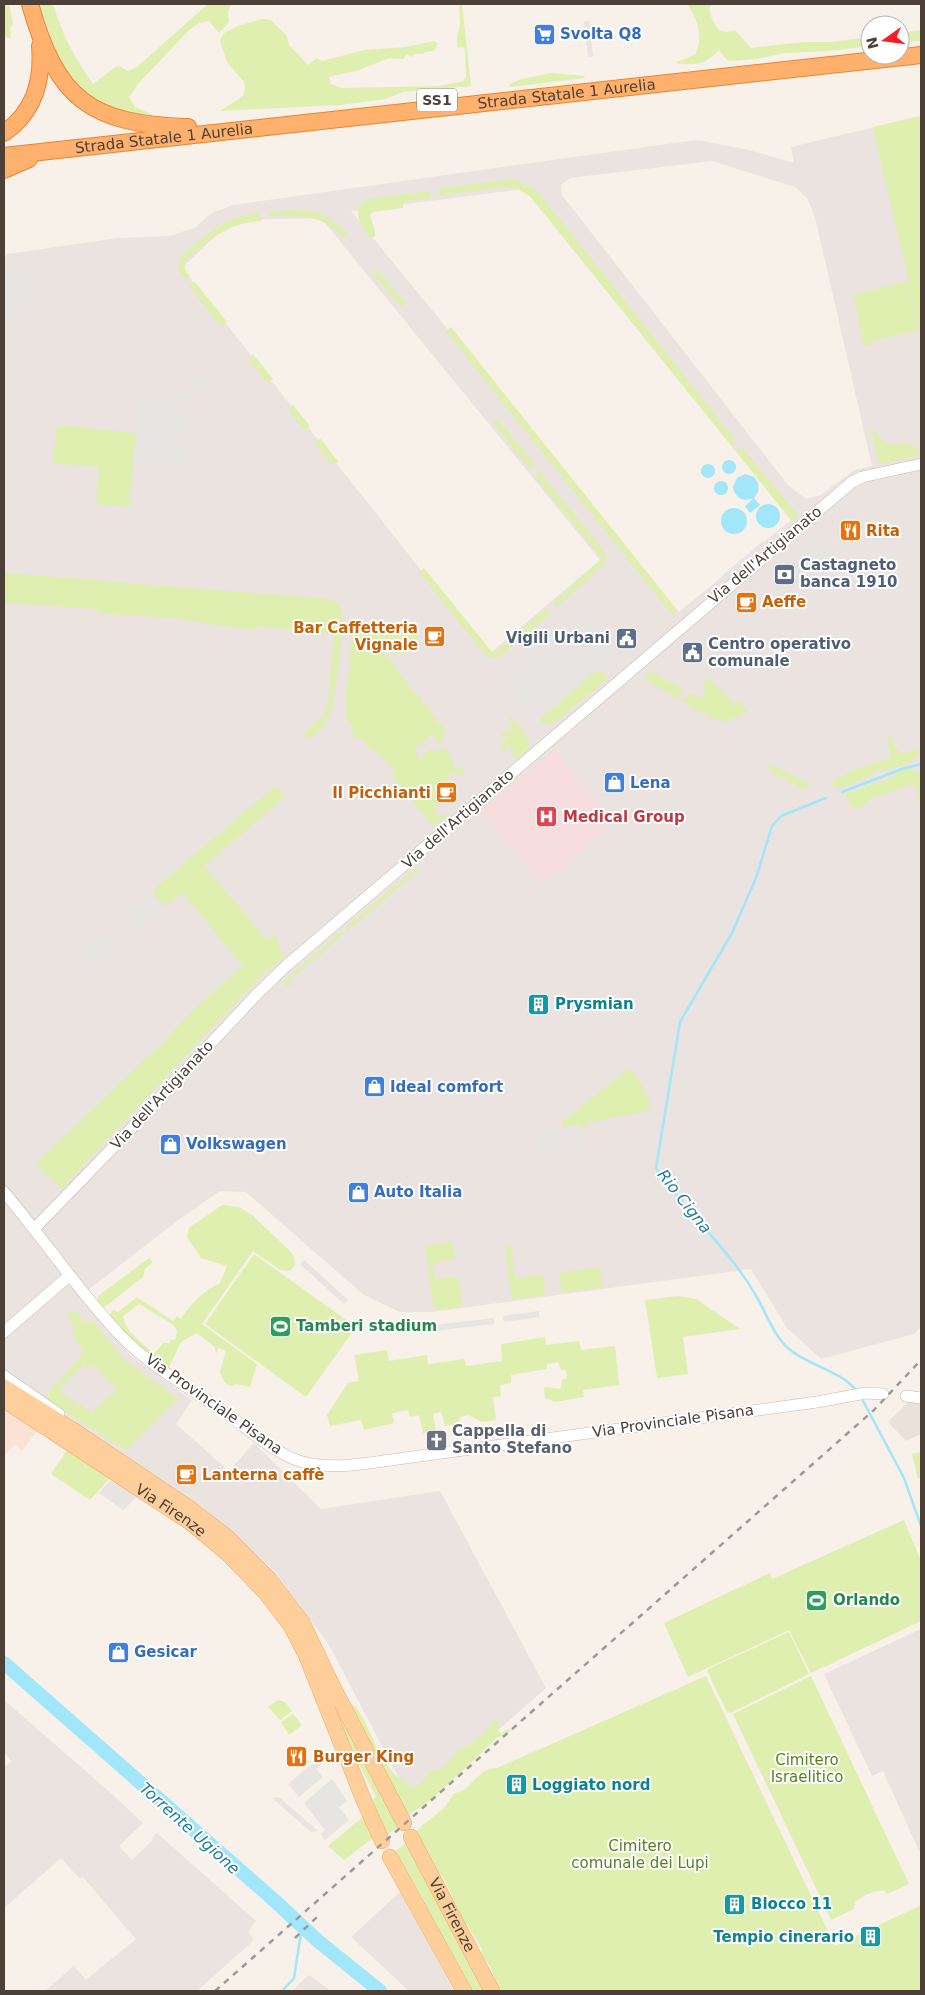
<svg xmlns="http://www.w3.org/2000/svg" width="925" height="1995" font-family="'DejaVu Sans',sans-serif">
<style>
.residential{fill:#ebe1d8}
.commercial{fill:#fae3d4}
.industrial{fill:#eae3df;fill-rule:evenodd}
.medical{fill:#f8dddf}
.green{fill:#dfefaf;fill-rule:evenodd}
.parking{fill:#e8e4e2}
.water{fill:#a1e6f9}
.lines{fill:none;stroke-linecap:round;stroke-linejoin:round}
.stream{stroke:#a1e6f9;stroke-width:2.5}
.river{stroke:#a1e6f9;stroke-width:14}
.minor-casing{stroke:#c7b9ae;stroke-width:12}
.major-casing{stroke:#f2a85e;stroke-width:16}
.highway-casing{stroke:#ef812c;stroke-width:18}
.minor{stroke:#fff;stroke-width:11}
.major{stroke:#ffcf9b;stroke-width:15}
.highway{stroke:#ffb16d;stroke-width:16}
.rail{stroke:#9a9a9a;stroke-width:2.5;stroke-dasharray:6 6;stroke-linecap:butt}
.labels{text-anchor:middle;stroke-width:4;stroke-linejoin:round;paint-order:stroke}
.shield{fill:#fff;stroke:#827973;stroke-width:1}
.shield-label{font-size:14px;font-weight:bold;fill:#4c4037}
.shop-label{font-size:15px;font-weight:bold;fill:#366cbe;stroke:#fff;text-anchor:start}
.street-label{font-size:15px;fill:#4c4037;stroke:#fff}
.food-label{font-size:15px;font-weight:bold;fill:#c56008;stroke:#fff;text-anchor:start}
.service-label{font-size:15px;font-weight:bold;fill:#4e5e75;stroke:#fff;text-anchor:start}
.health-label{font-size:15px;font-weight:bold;fill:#be3a42;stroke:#fff;text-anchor:start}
.culture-label{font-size:15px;font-weight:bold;fill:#0d838f;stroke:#fff;text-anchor:start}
.leisure-label{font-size:15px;font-weight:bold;fill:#27864d;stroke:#fff;text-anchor:start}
.worship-label{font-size:15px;font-weight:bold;fill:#5b616d;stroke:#fff;text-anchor:start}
.park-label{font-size:15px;fill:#588021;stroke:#fff}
.water-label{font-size:16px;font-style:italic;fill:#1e7e99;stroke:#fff}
</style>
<rect width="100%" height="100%" fill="#f7f1ea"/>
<polygon class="residential" points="910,1400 921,1401 921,1434 906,1441 888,1422"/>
<polygon class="commercial" points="4,1407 38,1430 22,1451 15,1444 4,1456"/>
<g class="industrial">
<path d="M 921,116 L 921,1327 L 914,1334 L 821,1359 L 787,1328 L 751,1269 L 432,1312 L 400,1312 L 364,1295 L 246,1192 L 220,1191 L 181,1218 L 79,1297 L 131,1356 L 192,1400 L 176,1424 L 229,1471 L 254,1443 L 321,1509 L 440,1491 L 546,1688 L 413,1805 L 329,1645 L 273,1569 L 195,1503 L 4,1382 L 4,259 L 8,254 L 118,238 L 170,236 L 196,227 L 210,214 L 232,205 L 696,140 L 749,150 L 794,163 L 791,147 ZM 712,161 L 795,187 L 807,198 L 815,217 L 872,466 L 854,470 L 821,495 L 806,499 L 788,485 L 562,195 L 561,185 L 570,178 ZM 524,189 L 791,520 L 679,612 L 351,211 ZM 321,218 L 600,560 L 488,655 L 182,268 L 225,227 L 248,220 Z"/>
<polygon points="921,1629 921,1855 883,1771 872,1776 824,1674"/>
<polygon points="4,1700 114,1796 143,1823 119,1846 132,1860 153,1840 152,1838 157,1833 256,1921 248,1931 254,1940 197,1991 45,1991 74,1966 86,1980 136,1939 83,1877 80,1879 61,1858 4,1908 4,1768 11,1761 4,1752"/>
<polygon points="401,1891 454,1991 409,1991 351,1937"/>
<polygon points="309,1975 331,1991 292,1991"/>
</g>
<polygon class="medical" points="554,751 613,823 541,883 482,811"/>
<g class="green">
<polygon points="4,4 9,4 13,24 10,28 11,38 4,37"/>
<path d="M 39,4 L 53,4 C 62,34 75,59 93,84 L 114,68 L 119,66 L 128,71 L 137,67 L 208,4 L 231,4 L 228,12 L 229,22 L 219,33 L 209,21 L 199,23 L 189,30 L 137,85 L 129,97 L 135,107 L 153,115 L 148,121 L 116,113 L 91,98 L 61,64 Z"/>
<path d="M 459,4 L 462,4 L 471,86 L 403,92 L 386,99 L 340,105 L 220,111 L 243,96 L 245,88 L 244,82 L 227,62 L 220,41 L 224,33 L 238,26 L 262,19 L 271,20 L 287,36 L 289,45 L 308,65 L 317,58 L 322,61 L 364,50 L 406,47 L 434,41 L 438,44 L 434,51 L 425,52 L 423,54 L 415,54 L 411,57 L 407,54 L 403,59 L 389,58 L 359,70 L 329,77 L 331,84 L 342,88 L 440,86 L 463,81 L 466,77 L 465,49 L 463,47 L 458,48 C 455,39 459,32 460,24 C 460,18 459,10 459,4 Z"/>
<path d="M 687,4 L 711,4 C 707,13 714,23 720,31 L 726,32 L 735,30 L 751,48 L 803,42 L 832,42 L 870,37 L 870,46 L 830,51 L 784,53 L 757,59 L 730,61 L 727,60 L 719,50 C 704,65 701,64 678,64 L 676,62 L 695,55 C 704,37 698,20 687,4 Z"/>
<polygon points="921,30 921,41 900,42 900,33"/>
<polygon points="551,73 584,76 585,78 510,87 509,85 518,80"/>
<polygon points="921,116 921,335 873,127"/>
<polygon points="504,180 516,180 538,192 737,442 732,446 531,197 518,189 504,187 440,196 439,189"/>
<path d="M 430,191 L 431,198 L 403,202 L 403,208 L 373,212 L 370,215 C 372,223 376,230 375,237 L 370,237 C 362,228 357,219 358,207 L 367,199 Z"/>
<path d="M 297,209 C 321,212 332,217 348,234 L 344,238 C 324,215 298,214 270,217 L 269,212 Z"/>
<path d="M 259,212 L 261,221 C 223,225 214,237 186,260 C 183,267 185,270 190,276 L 185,280 L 178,269 L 181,256 L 217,227 L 232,219 Z"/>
<polygon points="376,269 405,303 401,307 372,273"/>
<polygon points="908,281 919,330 871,341 871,346 864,346 853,295"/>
<polygon points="195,282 227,322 222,327 189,286"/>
<polygon points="451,327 677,610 672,614 446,331"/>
<polygon points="253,354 273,379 267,383 249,360"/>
<polygon points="293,405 310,426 305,431 288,409"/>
<polygon points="498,419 535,465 530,469 493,423"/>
<polygon points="57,425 136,433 129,507 96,504 99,467 53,463"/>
<polygon points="870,427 884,442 894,445 908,443 921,451 921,455 880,464"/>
<polygon points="320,438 338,461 333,465 315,443"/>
<polygon points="741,447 798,515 797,520 791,520 736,451"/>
<polygon points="540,472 604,551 606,563 557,607 553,603 602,559 535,476"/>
<polygon points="424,568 492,652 495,652 502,647 546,609 550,614 500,657 488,658 419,572"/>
<path d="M 4,573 L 329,599 C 336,602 340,604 342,612 C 345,624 335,704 329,716 C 325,726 318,732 309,738 L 303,735 L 322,717 L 328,703 L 334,638 L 332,634 L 258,626 L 253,630 L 183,620 L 180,618 L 100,614 L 97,609 L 4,603 Z"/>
<path d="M 367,624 C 381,642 380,624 394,626 C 399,627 403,632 408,634 L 411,627 L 417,625 C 421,637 416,642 411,652 L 405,651 L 403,654 L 397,654 L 394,652 L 383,652 L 391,661 L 412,690 L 420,697 L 423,703 L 428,707 L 438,724 L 444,726 L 445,730 L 441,742 L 438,743 L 433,734 L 428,736 L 423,744 L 416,746 L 416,752 L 420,759 L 424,757 L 425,752 L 430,749 L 435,752 L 446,747 L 456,769 L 462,767 L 464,774 L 459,776 L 457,772 L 447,775 L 448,777 L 452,776 L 453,778 L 434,786 L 440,804 L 434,807 L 437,817 L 447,814 L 447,816 L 433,826 L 391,775 L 395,772 L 399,774 L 380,755 L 370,749 L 362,739 L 353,738 L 352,724 L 345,718 L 347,707 L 345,693 L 348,683 L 352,630 L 356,625 Z"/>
<polygon points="647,670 683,689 678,699 647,681"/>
<path d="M 595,671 L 602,671 L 608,678 L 557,721 C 550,724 544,726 538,721 Z"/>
<polygon points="708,678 731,700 734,705 740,701 747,710 739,716 725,722 710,717 681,701 691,693 701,698 706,691 703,688"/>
<path d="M 510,715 C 515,722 534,741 528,750 C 525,754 518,757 514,759 L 512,758 L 513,751 L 509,745 L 504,751 L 501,752 L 502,742 L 509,737 L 506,736 L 501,738 L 500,735 L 504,732 L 512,732 L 507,722 L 509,722 L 512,727 L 515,728 L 508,717 Z"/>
<polygon points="891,736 893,744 900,754 921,748 921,756 916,757 909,763 884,771 880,769 875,770 870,776 839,789 830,783 851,771 890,758 888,737"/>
<polygon points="770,764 809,784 806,791 767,769"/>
<path d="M 911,769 L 916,773 L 921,772 L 921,806 L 919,804 L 916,788 L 913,784 L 871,799 L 858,809 C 851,807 845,800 846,792 L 853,792 L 870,784 L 886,781 L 898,773 L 899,771 Z"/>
<polygon points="275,786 285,797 204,866 267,940 275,935 284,958 283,960 282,959 264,973 88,1160 62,1190 56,1181 53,1182 36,1164 150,1054 151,1055 196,1007 243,966 182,893 165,907 152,891"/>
<polygon points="415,868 418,871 418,875 414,874 348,931 345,928"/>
<polygon points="342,930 345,933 288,983 290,986 283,987 283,982"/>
<polygon points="628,1069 634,1073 650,1100 649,1111 586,1123 582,1130 564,1132 562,1122"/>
<path d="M 222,1205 L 239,1207 L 252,1215 L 289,1250 L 294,1257 L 295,1265 L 290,1271 L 280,1270 L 253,1251 L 202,1324 L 257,1364 L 250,1387 L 236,1384 L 231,1386 L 225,1383 L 220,1372 L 226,1351 L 219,1348 L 217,1353 L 215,1351 L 215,1347 L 197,1333 L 181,1342 L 168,1369 L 154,1356 L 152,1358 L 133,1342 L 109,1315 L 113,1310 L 118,1312 L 137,1297 L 173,1321 L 177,1316 L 181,1319 C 191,1303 203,1291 220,1283 L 227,1266 L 201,1258 L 187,1237 L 189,1228 ZM 139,1304 L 172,1324 L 177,1330 L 176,1339 L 171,1340 L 169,1343 L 163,1343 L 155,1353 C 143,1345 125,1331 123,1316 Z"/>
<polygon points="452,1242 455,1260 447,1260 433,1264 435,1279 458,1277 462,1304 459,1306 459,1308 434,1310 425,1246"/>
<polygon points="511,1246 515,1278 543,1275 545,1295 512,1299 505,1247"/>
<polygon points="254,1254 356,1327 306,1397 205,1324"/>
<path d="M 149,1258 L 153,1262 L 145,1269 L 143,1277 L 106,1306 C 100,1308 97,1300 98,1296 Z"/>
<polygon points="600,1267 603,1287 562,1293 559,1273"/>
<polygon points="678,1296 696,1299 740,1329 683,1337 688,1374 657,1378 645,1300"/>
<path d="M 75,1310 L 85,1323 L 92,1320 L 125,1360 L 178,1399 L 126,1451 L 44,1398 L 84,1352 L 71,1333 L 76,1329 L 67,1315 ZM 84,1364 L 89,1369 L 94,1365 L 117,1389 L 91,1414 L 81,1404 L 78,1406 L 69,1397 L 67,1398 L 59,1389 Z"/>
<polygon points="545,1337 546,1345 579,1341 581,1350 615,1346 619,1385 583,1390 584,1397 555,1402 545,1398 544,1387 561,1389 562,1380 567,1378 566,1370 561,1370 558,1362 547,1364 547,1369 511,1375 511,1383 500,1385 501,1396 493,1397 496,1420 482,1422 468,1415 460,1417 459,1424 445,1426 441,1412 433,1414 436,1431 423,1433 419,1415 410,1417 408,1410 392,1413 394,1423 364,1430 361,1420 330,1426 327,1415 348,1383 359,1381 354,1355 387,1350 389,1361 427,1355 428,1364 464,1359 466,1366 502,1361 501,1344"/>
<polygon points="67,1450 110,1478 90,1500 51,1474"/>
<polygon points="921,1452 921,1478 918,1479 912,1454"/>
<polygon points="904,1520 921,1561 921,1621 811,1673 789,1630 688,1677 664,1623 770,1573 772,1579"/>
<polygon points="789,1632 809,1674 731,1713 727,1712 707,1671 708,1669"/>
<path d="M 706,1676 L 835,1946 L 921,1905 L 921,1991 L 498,1991 C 493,1977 494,1967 482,1957 L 482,1949 L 468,1926 L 465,1924 L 444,1879 L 437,1870 L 428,1852 L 415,1834 L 417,1830 L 445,1807 L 454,1793 C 472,1792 478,1766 497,1768 Z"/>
<path d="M 811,1676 L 909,1884 L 887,1894 L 885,1891 C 875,1888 863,1897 855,1901 L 854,1909 L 831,1920 L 733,1714 Z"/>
<polygon points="322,1683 398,1827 388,1834 388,1836 384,1839 368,1804 376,1797 340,1728"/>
<polygon points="278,1700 285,1702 292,1711 280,1720 268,1707"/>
<polygon points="351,1703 356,1707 364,1720 380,1755 396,1776 407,1782 412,1788 420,1784 430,1772 439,1770 453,1757 456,1751 459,1751 481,1736 495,1721 499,1722 497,1728 501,1734 507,1729 512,1730 503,1736 498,1737 432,1799 407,1816 376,1753 363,1732"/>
<polygon points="293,1714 302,1725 289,1735 281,1722"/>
<polygon points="363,1817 373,1838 344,1860 328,1846"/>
<polygon points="407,1842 486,1991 468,1991 393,1853"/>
</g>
<g class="parking">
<polygon points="589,21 593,56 588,57 584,22"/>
<polygon points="4,269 33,270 31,315 22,315 21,320 4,319"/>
<polygon points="208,372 213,378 184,403 178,397"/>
<polygon points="140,398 177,400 176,408 189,426 175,438 189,457 177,466 134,462"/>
<polygon points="265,515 270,515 266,565 261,564"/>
<polygon points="763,541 767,546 727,580 723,575"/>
<polygon points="814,541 820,549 826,545 840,563 810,584 804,577 809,573 795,554"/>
<polygon points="583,606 609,636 616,654 644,644 646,646 608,677 604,671 595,671 536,719 507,683 512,679 513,670 509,665 550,629 554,633"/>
<polygon points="414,874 418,879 292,987 288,982"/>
<polygon points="151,894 164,908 141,928 129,914"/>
<polygon points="104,933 118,948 80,982 71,971 55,979 50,974 62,970"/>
<polygon points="579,1124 582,1147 540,1154 538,1135"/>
<polygon points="143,1142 147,1143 115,1176 110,1175"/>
<polygon points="304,1260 348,1300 344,1304 300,1264"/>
<polygon points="539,1311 539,1317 504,1322 503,1316"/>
<polygon points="494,1318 494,1324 433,1331 433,1325"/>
<polygon points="4,1364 37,1386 33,1390 4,1371"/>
<polygon points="110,1481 115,1484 117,1482 138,1496 123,1510 99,1493"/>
<polygon points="318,1759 322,1764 316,1769 323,1777 299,1797 288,1784"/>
<polygon points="332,1779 347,1801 339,1807 349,1820 325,1840 321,1834 325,1830 304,1803"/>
<polygon points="279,1797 318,1831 311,1832 272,1798"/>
</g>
<g class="water">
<circle cx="729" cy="467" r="7"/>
<circle cx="708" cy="471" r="7"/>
<path d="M 745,474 L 754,477 C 760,484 760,491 754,498 L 760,505 L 750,513 L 745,506 L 754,498 C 744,502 735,499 733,487 L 737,478 Z"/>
<circle cx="721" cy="488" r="7"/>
<circle cx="768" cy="516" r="12"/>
<circle cx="734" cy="521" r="13"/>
</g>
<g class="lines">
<g class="stream">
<polyline points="842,792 902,769 921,764"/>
<path d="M 826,798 L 781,816 L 772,826 L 756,878 L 732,933 L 680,1022 L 656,1168 C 663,1181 675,1193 684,1204 C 708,1233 736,1261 755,1294 C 766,1312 773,1335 789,1349 C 809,1366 840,1370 857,1391"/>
<polyline points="861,1397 904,1478 921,1526"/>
<polyline points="282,1991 294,1978 302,1926"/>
</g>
<polyline class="river" points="4,1663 275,1901 318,1941 380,1991"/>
<defs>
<g id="minor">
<path d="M 4,1192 C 44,1239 78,1291 121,1336 C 152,1368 194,1390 230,1416 C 253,1433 283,1460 311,1464 C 342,1469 374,1462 405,1458 L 817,1402 L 866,1393 L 883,1394"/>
<polyline points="34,1229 128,1132 257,994 286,966 852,482 862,477 921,464"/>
<polyline points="4,1332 69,1276"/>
<polyline points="4,1376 59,1414"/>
<polyline points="906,1396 921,1398"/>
</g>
<g id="major">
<polyline points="4,1387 73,1430 192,1510 227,1537 270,1580 302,1622 331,1683 404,1823"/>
<path id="s1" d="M 4,1400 L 191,1523 L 227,1553 L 265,1592 L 291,1626 L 306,1655 L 364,1801 L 382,1841"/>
<path id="s2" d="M 411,1837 L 492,1991"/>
<polyline points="390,1857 464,1991"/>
</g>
<g id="highway">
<path d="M 30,4 C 57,99 89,124 188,127"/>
<path d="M 4,133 C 34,112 43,82 40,46"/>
<path id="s3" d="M 4,156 L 921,55"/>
<polyline points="4,170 29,159"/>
</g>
</defs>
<use href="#minor" class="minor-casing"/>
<use href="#major" class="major-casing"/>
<use href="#highway" class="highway-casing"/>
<use href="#minor" class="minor"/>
<use href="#major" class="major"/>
<use href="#highway" class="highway"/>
<g class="rail">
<polyline points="295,1938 317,1917"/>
<polyline points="215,1991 874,1410 921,1360"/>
</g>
</g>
<defs>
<symbol id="supermarket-square" viewBox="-11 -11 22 22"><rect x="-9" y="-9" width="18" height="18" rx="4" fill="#3f7fe0" stroke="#fff"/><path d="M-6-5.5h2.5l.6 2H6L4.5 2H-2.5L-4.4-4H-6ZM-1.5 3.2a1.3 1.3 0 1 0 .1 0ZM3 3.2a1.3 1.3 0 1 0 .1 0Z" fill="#fff"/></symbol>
<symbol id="restaurant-square" viewBox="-11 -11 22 22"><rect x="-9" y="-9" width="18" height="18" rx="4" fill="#e8710a" stroke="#fff"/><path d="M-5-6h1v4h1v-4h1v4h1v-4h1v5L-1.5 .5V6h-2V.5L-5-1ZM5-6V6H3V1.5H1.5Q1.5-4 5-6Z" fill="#fff"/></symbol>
<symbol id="bank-square" viewBox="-11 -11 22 22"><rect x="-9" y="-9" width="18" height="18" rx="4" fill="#5c6f8a" stroke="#fff"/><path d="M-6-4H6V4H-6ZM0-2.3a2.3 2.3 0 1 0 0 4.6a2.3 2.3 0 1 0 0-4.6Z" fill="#fff"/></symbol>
<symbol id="cafe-square" viewBox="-11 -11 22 22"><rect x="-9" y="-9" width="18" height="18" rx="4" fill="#e8710a" stroke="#fff"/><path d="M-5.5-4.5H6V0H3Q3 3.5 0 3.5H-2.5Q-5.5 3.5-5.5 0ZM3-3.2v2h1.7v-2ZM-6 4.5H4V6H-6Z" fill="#fff"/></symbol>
<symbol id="civic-square" viewBox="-11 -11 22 22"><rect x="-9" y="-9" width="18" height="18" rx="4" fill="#5c6f8a" stroke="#fff"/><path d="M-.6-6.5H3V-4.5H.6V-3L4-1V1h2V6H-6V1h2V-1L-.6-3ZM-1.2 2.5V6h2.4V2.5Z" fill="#fff"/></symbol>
<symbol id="shop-square" viewBox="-11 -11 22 22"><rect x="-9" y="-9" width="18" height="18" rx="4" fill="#3f7fe0" stroke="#fff"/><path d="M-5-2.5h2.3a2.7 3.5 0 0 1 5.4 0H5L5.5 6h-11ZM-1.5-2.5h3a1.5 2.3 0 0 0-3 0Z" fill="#fff"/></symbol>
<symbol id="hospital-square" viewBox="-11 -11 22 22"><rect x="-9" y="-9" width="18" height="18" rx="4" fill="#e0444e" stroke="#fff"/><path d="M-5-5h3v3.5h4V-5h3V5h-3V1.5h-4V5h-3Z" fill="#fff"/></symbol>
<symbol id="building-square" viewBox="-11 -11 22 22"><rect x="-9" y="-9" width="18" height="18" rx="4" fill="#0f9aa8" stroke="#fff"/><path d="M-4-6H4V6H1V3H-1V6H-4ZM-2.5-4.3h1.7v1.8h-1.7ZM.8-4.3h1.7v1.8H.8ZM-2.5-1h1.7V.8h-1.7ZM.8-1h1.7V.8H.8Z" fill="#fff"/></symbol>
<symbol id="stadium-square" viewBox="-11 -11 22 22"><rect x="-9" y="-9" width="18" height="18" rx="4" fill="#2e9e5b" stroke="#fff"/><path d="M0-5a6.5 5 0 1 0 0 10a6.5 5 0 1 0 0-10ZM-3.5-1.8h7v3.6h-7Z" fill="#fff"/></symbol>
<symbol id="church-square" viewBox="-11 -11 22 22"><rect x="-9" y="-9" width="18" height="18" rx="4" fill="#6b7280" stroke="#fff"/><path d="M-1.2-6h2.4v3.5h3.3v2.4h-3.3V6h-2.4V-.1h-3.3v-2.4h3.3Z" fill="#fff"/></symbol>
</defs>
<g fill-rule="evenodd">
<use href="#supermarket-square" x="532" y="22" width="25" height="25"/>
<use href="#restaurant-square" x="838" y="518" width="25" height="25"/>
<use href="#bank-square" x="772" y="562" width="25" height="25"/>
<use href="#cafe-square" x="734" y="590" width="25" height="25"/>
<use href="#cafe-square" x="422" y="624" width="25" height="25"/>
<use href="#civic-square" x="614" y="626" width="25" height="25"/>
<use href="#civic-square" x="680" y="640" width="25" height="25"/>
<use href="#shop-square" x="602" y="770" width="25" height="25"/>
<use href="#cafe-square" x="434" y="780" width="25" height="25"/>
<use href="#hospital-square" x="534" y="804" width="25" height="25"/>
<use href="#building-square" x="526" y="992" width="25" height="25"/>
<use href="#shop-square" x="362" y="1074" width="25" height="25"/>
<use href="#shop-square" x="158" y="1132" width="25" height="25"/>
<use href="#shop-square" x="346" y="1180" width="25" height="25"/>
<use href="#stadium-square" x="268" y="1314" width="25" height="25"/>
<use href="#church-square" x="424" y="1428" width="25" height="25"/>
<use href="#cafe-square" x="174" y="1462" width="25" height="25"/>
<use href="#stadium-square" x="804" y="1588" width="25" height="25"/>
<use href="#shop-square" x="106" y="1640" width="25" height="25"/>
<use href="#restaurant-square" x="284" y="1744" width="25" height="25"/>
<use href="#building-square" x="504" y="1772" width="25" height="25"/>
<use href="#building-square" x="722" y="1892" width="25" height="25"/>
<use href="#building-square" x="858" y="1924" width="25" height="25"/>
</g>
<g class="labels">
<rect class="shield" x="417" y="88.5" width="40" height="23" rx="4"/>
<g class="shield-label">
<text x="437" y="105">SS1</text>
</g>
<g class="shop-label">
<text x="560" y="39">Svolta Q8</text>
<text x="630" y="788">Lena</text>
<text x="390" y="1092">Ideal comfort</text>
<text x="186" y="1149">Volkswagen</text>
<text x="374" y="1197">Auto Italia</text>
<text x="134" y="1657">Gesicar</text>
</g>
<g class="street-label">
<text dy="5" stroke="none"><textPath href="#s3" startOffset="566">Strada Statale 1 Aurelia</textPath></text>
<text dy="5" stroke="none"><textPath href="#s3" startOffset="161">Strada Statale 1 Aurelia</textPath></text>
<text transform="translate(765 555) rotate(-40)" y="5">Via dell'Artigianato</text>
<text transform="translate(458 819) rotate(-41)" y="5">Via dell'Artigianato</text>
<text transform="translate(162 1095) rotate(-47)" y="5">Via dell'Artigianato</text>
<text transform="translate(214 1404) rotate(35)" y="5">Via Provinciale Pisana</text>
<text transform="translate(673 1421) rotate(-8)" y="5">Via Provinciale Pisana</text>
<text dy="5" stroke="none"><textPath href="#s1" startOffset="200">Via Firenze</textPath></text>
<text dy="5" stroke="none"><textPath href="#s2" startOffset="88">Via Firenze</textPath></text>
</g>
<g class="food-label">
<text x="866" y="536">Rita</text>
<text x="762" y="607">Aeffe</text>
<text x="418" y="633" text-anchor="end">Bar Caffetteria<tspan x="418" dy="17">Vignale</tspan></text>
<text x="431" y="798" text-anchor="end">Il Picchianti</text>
<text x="202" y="1480">Lanterna caffè</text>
<text x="313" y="1762">Burger King</text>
</g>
<g class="service-label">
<text x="800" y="570">Castagneto<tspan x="800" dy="17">banca 1910</tspan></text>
<text x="610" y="643" text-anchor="end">Vigili Urbani</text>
<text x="708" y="649">Centro operativo<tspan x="708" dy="17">comunale</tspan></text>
</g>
<g class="health-label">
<text x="563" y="822">Medical Group</text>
</g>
<g class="culture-label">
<text x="555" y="1009">Prysmian</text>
<text x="532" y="1790">Loggiato nord</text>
<text x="751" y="1909">Blocco 11</text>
<text x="854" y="1942" text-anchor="end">Tempio cinerario</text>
</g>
<g class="leisure-label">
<text x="296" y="1331">Tamberi stadium</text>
<text x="833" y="1605">Orlando</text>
</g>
<g class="worship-label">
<text x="452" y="1436">Cappella di<tspan x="452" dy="17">Santo Stefano</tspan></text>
</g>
<g class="park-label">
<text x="807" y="1765">Cimitero<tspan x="807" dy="17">Israelitico</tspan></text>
<text x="640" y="1851">Cimitero<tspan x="640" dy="17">comunale dei Lupi</tspan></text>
</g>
<g class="water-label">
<text transform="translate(685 1201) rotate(52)" y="6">Rio Cigna</text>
<text transform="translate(190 1828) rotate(42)" y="6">Torrente Ugione</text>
</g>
</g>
<rect width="925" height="1995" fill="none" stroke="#4c4037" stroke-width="10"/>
<g transform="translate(885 40) rotate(256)"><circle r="24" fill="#ffffff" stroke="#b7b3af"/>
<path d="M0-4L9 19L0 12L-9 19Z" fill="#ff1924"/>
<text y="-8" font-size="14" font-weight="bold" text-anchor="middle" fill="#4c4037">N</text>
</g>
</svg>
